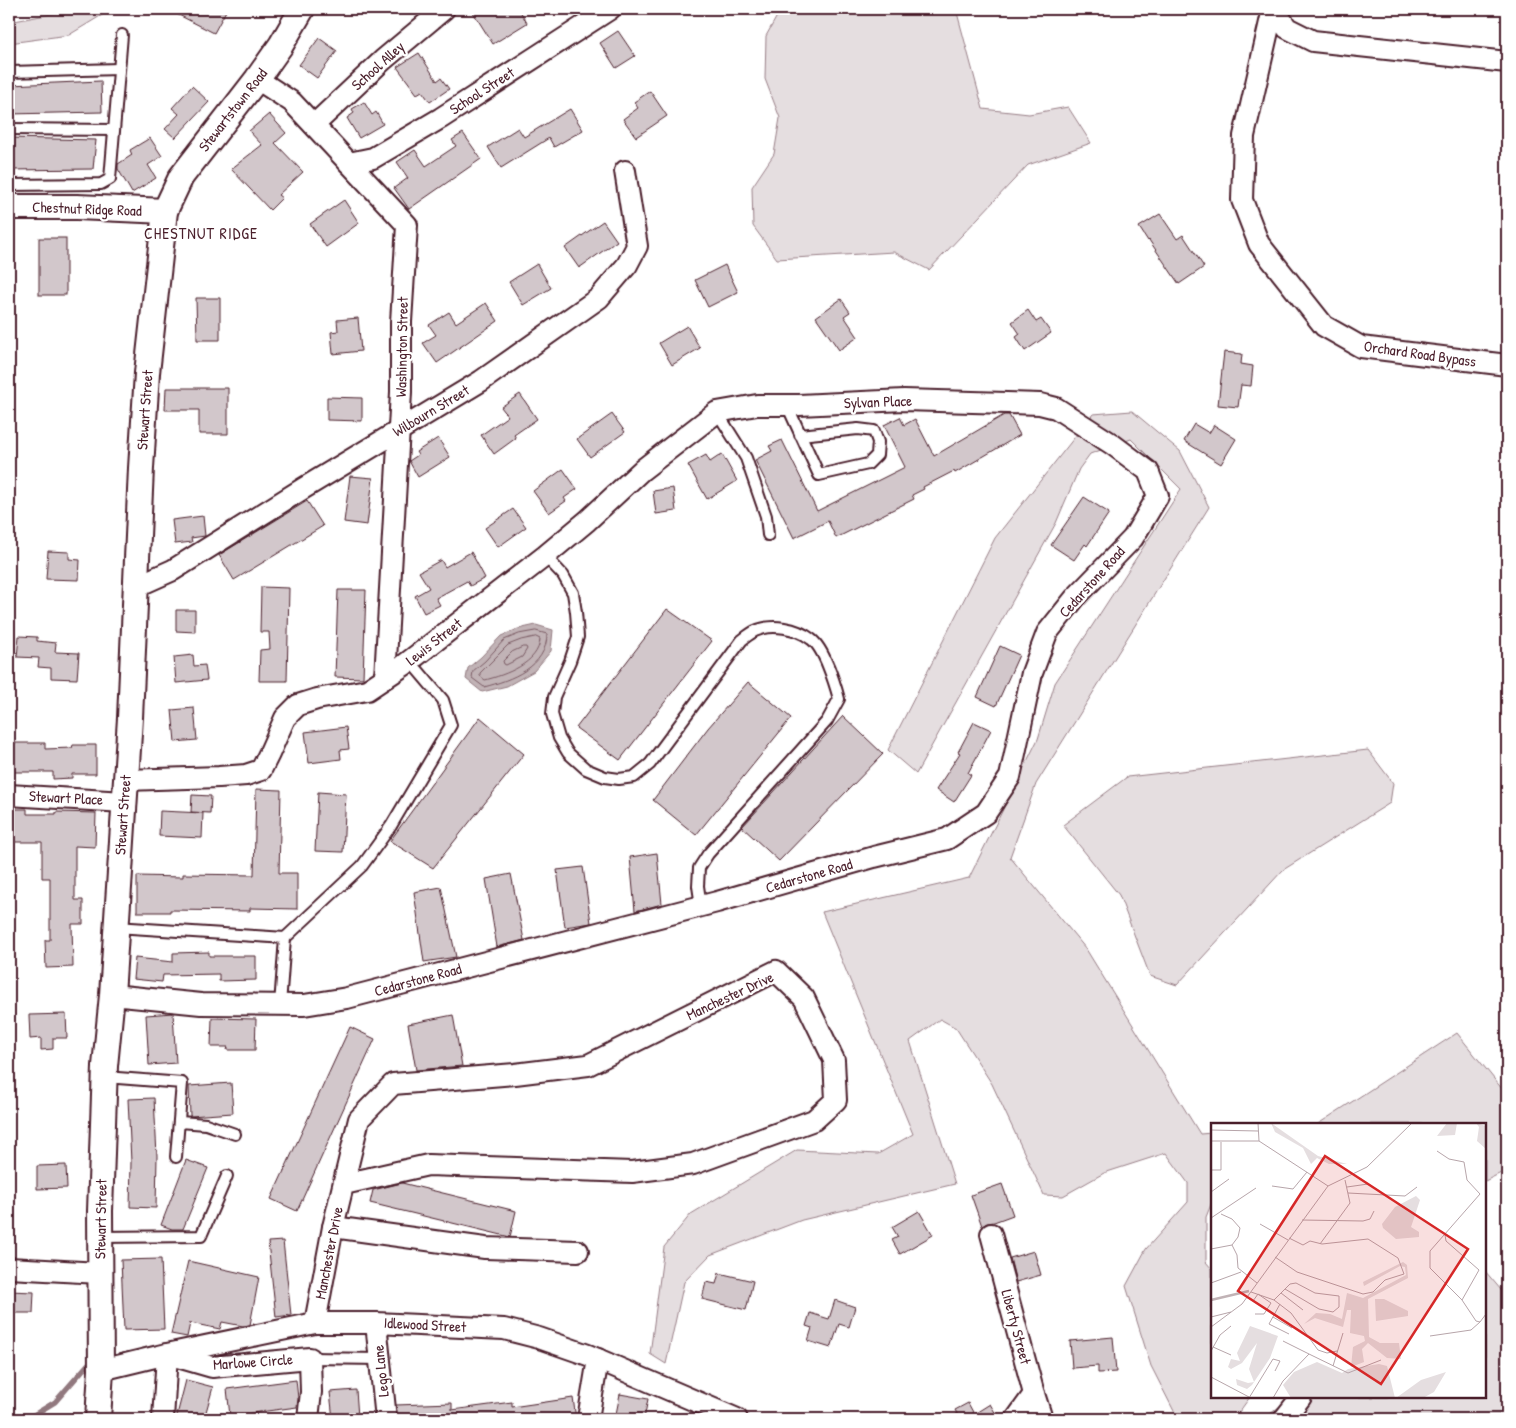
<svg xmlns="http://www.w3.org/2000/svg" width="1516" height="1428" font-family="'Patrick Hand',sans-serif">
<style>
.green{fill:#e5dee0;stroke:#987e86}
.water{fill:#c1b3b6;stroke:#91787e}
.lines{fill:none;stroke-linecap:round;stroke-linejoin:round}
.shore{stroke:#7a5a63;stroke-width:1}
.stream{stroke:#91787e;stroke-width:5}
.building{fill:#d2c7cb;stroke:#4a1f2b}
.service-casing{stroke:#4a1f2b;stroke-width:14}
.minor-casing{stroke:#4a1f2b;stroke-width:24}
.tertiary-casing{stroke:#4a1f2b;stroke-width:28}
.service{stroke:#fff;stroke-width:10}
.minor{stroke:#fff;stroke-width:20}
.tertiary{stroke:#fff;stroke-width:24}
.labels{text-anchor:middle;stroke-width:4.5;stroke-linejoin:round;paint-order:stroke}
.street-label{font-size:15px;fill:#4a1f2b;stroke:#fff}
.neighbourhood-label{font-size:16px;letter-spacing:1px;fill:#4a1f2b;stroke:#fff}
.inset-river{fill:none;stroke:#c1b3b6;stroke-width:2.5}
.inset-road{fill:none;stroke:#b7a5aa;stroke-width:1}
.view{fill:#d62828;fill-opacity:0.15;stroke:#d62828;stroke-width:2.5}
.inset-edge{fill:none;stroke:#4a1f2b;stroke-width:2.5}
</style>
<rect width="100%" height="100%" fill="#fff"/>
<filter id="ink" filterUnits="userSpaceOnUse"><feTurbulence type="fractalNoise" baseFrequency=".02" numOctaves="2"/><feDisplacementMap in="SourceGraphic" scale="10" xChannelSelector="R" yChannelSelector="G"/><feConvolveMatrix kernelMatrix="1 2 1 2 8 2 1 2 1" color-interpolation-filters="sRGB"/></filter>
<g filter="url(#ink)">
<g class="green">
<polygon points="69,9 112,9 69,35 9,43 9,22 62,12"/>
<polygon points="781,9 956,9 983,109 1029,114 1068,107 1091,143 1028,165 929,270 894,252 777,259 753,226 752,187 774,154 780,118 765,79 766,36"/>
<polygon points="1132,411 1180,451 1209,507 1036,784 1010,857 1086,949 1200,1134 1212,1133 1212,1202 1206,1217 1206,1262 1212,1269 1212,1397 1250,1397 1234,1419 1178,1419 1151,1366 1126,1286 1146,1249 1188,1202 1188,1183 1166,1153 1104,1173 1063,1196 1044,1195 992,1084 956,1028 940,1019 910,1041 955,1184 802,1220 710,1255 684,1282 666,1364 650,1354 664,1247 691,1214 797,1150 878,1154 913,1134 822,912 969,878 1038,739 1055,683 1181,489 1131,439 1090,454 1079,469 1056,523 916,774 888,750 995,538 1093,414"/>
<polygon points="1368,750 1393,783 1390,803 1283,870 1177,985 1150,976 1119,895 1063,825 1127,777"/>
<polygon points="1457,1033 1507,1095 1507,1170 1485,1181 1485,1124 1318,1124"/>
<polygon points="1485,1271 1507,1297 1507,1419 1264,1419 1291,1397 1485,1397"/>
</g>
<polygon class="water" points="536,625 553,630 551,651 534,671 507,686 482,692 466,679 468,668 481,657 501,636 518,629"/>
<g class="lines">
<g class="shore">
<path d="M 536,631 L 547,634 C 547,667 511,680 484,687 L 472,678 L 473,671 L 485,661 L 504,640 L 519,634 Z"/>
<path d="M 536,637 L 540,639 C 539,663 505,675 485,680 L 480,676 L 480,673 L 508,645 L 521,640 Z"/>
<polygon points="523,647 526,647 527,649 522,657 506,665 504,664 503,661 512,652"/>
</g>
<polyline class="stream" points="27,1419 55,1402 89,1363"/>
</g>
<g class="building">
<polygon points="167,9 227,9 214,33"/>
<polygon points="471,9 519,9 527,23 493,44"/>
<polygon points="618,31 635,56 616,68 600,43"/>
<polygon points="319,38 337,51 317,78 299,65"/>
<polygon points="419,53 437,81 441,78 449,89 430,102 422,91 417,94 397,67"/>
<polygon points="101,81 102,112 9,114 9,85"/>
<polygon points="192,86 209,102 175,138 165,129 179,114 172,108"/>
<polygon points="650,91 667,116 636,137 623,119 638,108 634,102"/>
<polygon points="364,102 372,115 376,112 383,124 359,138 347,118 354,113 352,109"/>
<polygon points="570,109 583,130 554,147 549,138 501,168 488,147 518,128 524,137"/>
<polygon points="269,114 286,133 275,143 303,172 278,195 282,198 270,210 231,169 262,145 249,131"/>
<polygon points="463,133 481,159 409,209 394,188 408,178 397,162 415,150 426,166 456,146 452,140"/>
<polygon points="9,138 96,140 93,169 9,170"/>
<polygon points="150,138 162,156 148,165 156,178 132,193 118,169 118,164 132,155 130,150"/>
<polygon points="344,200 359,223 326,247 310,224"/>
<polygon points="1160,214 1177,239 1183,235 1204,267 1179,284 1149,240 1148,241 1139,227"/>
<polygon points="603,221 617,241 579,268 565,248"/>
<rect x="39" y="238" width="27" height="57"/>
<polygon points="537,264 551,288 523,305 509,282"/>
<polygon points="725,265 738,292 708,307 695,280"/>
<polygon points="196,298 220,298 220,340 197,340"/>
<polygon points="841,299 850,312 844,316 858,337 839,350 816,317"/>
<polygon points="486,303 498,321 437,363 423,343 436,335 429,325 449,312 456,323"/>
<polygon points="1028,310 1036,322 1041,319 1051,333 1025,351 1016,337 1020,334 1012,322"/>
<polygon points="358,318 361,351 333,354 331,332 338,331 337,320"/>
<polygon points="687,326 700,348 672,365 659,343"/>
<polygon points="1224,352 1242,354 1241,364 1253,366 1251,386 1241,385 1238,407 1218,405"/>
<polygon points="166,388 228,388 228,434 199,434 199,410 165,410"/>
<polygon points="520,394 537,419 514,435 516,438 494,454 481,435 508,416 501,407"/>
<polygon points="327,397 362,398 362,421 327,420"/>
<polygon points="612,414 625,432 590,457 577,439"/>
<polygon points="1004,415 1009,415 1020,435 955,473 954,471 923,487 924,489 912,495 914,499 836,538 828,521 794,538 755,460 772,451 769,446 782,440 817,511 905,467 884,425 900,417 904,425 915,419 934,456"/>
<polygon points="1194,424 1209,433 1214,425 1236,439 1221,464 1184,441"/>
<polygon points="438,438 450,457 418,477 409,461 418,455 416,452"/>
<polygon points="722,454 737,481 707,499 688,465 706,455 710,462"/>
<polygon points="563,469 577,489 564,498 566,501 549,513 533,491"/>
<polygon points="350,476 373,478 367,525 344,522"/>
<polygon points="673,488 676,511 656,514 653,491"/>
<polygon points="1084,497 1109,513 1087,546 1085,544 1074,560 1051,545"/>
<polygon points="307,501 323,526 234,580 219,555"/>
<polygon points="513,509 526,527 498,547 485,528"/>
<polygon points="203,516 205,536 191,538 192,542 175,544 172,520"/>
<polygon points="48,551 69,552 69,559 80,560 79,580 46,579"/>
<polygon points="471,552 485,578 470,586 467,581 436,598 440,605 424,613 415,596 429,588 419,572 441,560 445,567"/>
<polygon points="261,587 289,588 287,681 259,681 260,650 270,649 269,632 260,632"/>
<polygon points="338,590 366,590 363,678 335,677"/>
<polygon points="667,609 712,641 620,760 576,728"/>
<polygon points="176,610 195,610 195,632 176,631"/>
<polygon points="19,636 37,637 37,641 56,643 55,652 79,653 77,679 51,678 51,668 38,667 39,658 17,657"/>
<polygon points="1000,646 1019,655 996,706 977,697"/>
<polygon points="193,655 194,666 205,665 207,680 176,683 174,657"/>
<polygon points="748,682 791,718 696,835 653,800 708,728"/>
<polygon points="194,708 197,740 175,742 172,710"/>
<polygon points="843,716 883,754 779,861 742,827"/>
<polygon points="480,717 524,754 433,868 390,841"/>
<polygon points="974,722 991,730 968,773 971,775 954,802 936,790 960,753 958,752"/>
<polygon points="346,727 349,749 340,750 341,759 309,763 305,732"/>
<polygon points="9,743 45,743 45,749 72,748 73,745 96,745 96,774 72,774 72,778 53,779 53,772 9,772"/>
<polygon points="256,789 281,790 279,873 297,873 297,909 250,908 250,911 170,910 170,912 137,912 137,876 183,877 183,874 254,875"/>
<polygon points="318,792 346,794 343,852 315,851"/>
<polygon points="192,795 211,796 210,813 191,812"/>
<polygon points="9,809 27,809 27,814 56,814 56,812 96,813 95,847 75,846 75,900 83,900 83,924 72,924 73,967 46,968 45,940 50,940 50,878 42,878 42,842 9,842"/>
<polygon points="160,811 203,813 202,838 159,836"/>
<polygon points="657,853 662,904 635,911 630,857"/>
<polygon points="583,867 591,923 565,927 557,870"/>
<polygon points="511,874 524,940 497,947 486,879"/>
<polygon points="441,887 456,957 424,962 414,892"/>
<polygon points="209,952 209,956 256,956 256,980 219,981 219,974 163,975 162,982 133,979 135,958 173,962 173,953"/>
<polygon points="173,1013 176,1063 149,1065 146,1015"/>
<polygon points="66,1014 67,1038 53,1038 53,1049 41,1050 41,1038 30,1039 29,1015"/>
<polygon points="453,1015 462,1066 416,1070 408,1024"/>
<polygon points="212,1018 256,1019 255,1050 227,1050 228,1047 211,1047"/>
<polygon points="350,1027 375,1039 297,1211 271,1199"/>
<polygon points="231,1083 233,1113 190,1116 189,1086"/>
<polygon points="154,1098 157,1156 156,1208 130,1207 131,1162 128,1099"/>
<polygon points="186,1160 208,1168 183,1229 172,1229 161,1225"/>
<polygon points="66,1165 67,1188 37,1189 37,1166"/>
<polygon points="402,1183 516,1211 510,1237 370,1203 373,1190"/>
<polygon points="1002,1184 1013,1215 994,1222 987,1223 982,1226 971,1195"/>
<polygon points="919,1211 933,1235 900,1254 892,1240 898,1237 892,1227"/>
<polygon points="283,1241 291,1315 276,1317 268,1242"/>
<polygon points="1034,1251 1041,1275 1016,1282 1010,1258"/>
<polygon points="161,1259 164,1329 124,1330 121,1260"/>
<polygon points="188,1261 259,1277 250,1325 243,1326 222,1322 220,1329 190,1323 187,1337 171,1334"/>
<polygon points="719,1273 753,1281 746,1310 702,1299 706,1282 716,1284"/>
<polygon points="9,1291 34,1292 33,1313 9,1313"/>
<polygon points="835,1300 855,1307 849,1327 839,1324 831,1348 808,1341 812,1328 806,1326 810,1313 829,1319"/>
<polygon points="1113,1337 1116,1372 1098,1373 1098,1366 1072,1368 1070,1341"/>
<polygon points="186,1380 213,1387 204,1419 176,1419"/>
<polygon points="296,1380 298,1398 297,1407 230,1416 227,1389"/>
<polygon points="356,1390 358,1417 333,1419 330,1392"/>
<polygon points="620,1394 648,1399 644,1419 615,1419"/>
<polygon points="573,1398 576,1419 398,1419 396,1405 452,1403 452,1410 512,1402 512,1407"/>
<polygon points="968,1403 974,1414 990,1404 999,1419 960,1419 955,1410"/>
</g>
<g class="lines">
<defs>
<g id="service">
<polyline points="9,72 119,69"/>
<polyline points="9,129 114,130"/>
<polyline points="9,185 101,184 110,179 122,35"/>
<polyline points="787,405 819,475 868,464 877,455 878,442 874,431 858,429 800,435"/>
<polyline points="717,412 746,458 766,516 768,535"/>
<path d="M 545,556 L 563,575 L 573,593 L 576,612 L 578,637 L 570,661 L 554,697 L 552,714 L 559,738 L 568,753 L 586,769 L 605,777 L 619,779 L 634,777 L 650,764 L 742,640 C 746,637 751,633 755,631 C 772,623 797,628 811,639 C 824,648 835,684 839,699 L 827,721 L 708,854 L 699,868 L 698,886 L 701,906"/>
<polyline points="116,927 285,938 280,1005"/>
<polyline points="285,938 362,866 391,826 451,725 443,700 410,661"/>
<polyline points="105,1077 182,1083 176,1157"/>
<polyline points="180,1122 206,1124 235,1134"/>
<polyline points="100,1237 201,1236 227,1176"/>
<polyline points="310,1358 380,1359"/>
</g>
<g id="minor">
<polyline points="1273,9 1244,136 1242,200 1259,244 1324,326 1361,347 1507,365"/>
<polyline points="1274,9 1287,28 1313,41 1507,62"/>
<polyline points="257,79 292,102 407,225 401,322 401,392 385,678"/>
<polyline points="314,125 383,60 444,9"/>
<polyline points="349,163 373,158 441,118 610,9"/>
<polyline points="135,587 173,570 304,488 481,381 599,298 627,265 637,246 625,171"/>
<polyline points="9,795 124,802"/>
<polyline points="112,995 201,1004 304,1005 347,998 717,902 874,857 947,839 986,813 1010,777 1032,673 1047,633 1075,598 1133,538 1158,496 1148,471 1112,444 1056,408 1040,404 904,400 799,405 757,405 717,412 642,470 587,521 545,556 403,666 367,690 317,699 298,705 285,718 269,754 261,770 246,775 219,777 126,780"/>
<polyline points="333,1227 485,1248 578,1251"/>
<polyline points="991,1234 1034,1394 1042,1419"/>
<polyline points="9,1268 100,1273"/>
<polyline points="315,1323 333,1227 359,1119 393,1084 515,1074 588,1065 776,971 804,998 834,1060 836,1100 814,1120 693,1164 632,1172 428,1165 344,1184"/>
<polyline points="376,1323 386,1419"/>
<polyline points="101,1370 167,1354 315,1323 376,1323 504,1329 539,1338 588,1355 737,1419"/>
<polyline points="163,1419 167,1354 212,1367 310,1358 311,1392 308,1419"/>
<polyline points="588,1419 598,1359"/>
<polyline points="1016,1419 1034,1394"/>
<polyline points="1284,1419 1301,1397"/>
</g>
<g id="tertiary">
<polyline points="9,207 77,207 165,211"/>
<polyline points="98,1419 101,1370 100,1211 105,1066 112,995 130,718 141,468 147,373 165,211 181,177 257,79 281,45 302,9"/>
</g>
</defs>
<use href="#service" class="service-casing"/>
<use href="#minor" class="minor-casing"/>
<use href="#tertiary" class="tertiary-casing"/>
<use href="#service" class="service"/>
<use href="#minor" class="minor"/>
<use href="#tertiary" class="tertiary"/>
</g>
</g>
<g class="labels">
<g class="street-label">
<text transform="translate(378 66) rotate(-42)" y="5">School Alley</text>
<text transform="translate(482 91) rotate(-33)" y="5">School Street</text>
<text transform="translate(233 110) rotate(-52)" y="5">Stewartstown Road</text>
<text transform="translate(87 209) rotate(2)" y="5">Chestnut Ridge Road</text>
<text transform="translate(402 347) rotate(-89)" y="5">Washington Street</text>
<text transform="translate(1420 354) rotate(8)" y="5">Orchard Road Bypass</text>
<text transform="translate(878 402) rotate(-2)" y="5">Sylvan Place</text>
<text transform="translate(145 410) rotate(-86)" y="5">Stewart Street</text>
<text transform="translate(431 411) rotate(-31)" y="5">Wilbourn Street</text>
<text transform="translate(1092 582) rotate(-48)" y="5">Cedarstone Road</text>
<text transform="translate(434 642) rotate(-38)" y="5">Lewis Street</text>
<text transform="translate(66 798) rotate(3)" y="5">Stewart Place</text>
<text transform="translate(123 815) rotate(-86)" y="5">Stewart Street</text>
<text transform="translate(809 876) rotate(-16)" y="5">Cedarstone Road</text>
<text transform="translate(418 980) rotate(-15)" y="5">Cedarstone Road</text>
<text transform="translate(730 996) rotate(-25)" y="5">Manchester Drive</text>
<text transform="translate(101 1219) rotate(-89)" y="5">Stewart Street</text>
<text transform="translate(329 1253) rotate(-79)" y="5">Manchester Drive</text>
<text transform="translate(425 1325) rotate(3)" y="5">Idlewood Street</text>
<text transform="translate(1016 1327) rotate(75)" y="5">Liberty Street</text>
<text transform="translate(253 1362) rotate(-4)" y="5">Marlowe Circle</text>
<text transform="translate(381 1371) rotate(-96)" y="5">Lego Lane</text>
</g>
<g class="neighbourhood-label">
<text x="201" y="239">CHESTNUT RIDGE</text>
</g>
</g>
<g transform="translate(1211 1123)">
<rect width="275" height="275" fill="#fff"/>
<path d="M 60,0 L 107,33 L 136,41 L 118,41 L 106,35 L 100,41 L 92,25 L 64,9 ZM 236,0 L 246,0 L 244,12 L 226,13 ZM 265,0 L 275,3 L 275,26 L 266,18 L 268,4 ZM 205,73 L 209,77 L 200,104 L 208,109 L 208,114 L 185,116 L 172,105 L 171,101 L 184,84 ZM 192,139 L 196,142 L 197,155 L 157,176 L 158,214 L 169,220 L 188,220 L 190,236 L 176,235 L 157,220 L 151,226 L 153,239 L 140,244 L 142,224 L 154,218 L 153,213 L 139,210 L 140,187 L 136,187 L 132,204 L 104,195 L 93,201 L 105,190 L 119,191 L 131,196 L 136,170 L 152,175 L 195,152 L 194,144 L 189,143 L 153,163 L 152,159 ZM 164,176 L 173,176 L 197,188 L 197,193 L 165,198 ZM 39,203 L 67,213 L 59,235 L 41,262 L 36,266 L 26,262 L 25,256 L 37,260 L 43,259 L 38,246 L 46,220 L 31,240 L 20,246 L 17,244 L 20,236 L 29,238 L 26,230 ZM 106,239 L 131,250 L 137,246 L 168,241 L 176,243 L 184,275 L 80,275 L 72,262 L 83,249 ZM 235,249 L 223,269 L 212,275 L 185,275 L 210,257 Z" fill="#e5dee0"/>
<path class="inset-river" d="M 0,177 L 38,168"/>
<path class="inset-road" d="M 47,0 L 48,18 L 117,63M 0,7 L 47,8M 0,18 L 48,18M 226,28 L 238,36 L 253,39 L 256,57 L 269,71 L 219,128 L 219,145 L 251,177 L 265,198 L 269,199 L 275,191M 0,47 L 10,47 L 10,19M 61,63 L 82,66 L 96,49M 136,64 L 157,61M 0,69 L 18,56M 137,70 L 194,73 L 206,64M 10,91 L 21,96 L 29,105 L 27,114 L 21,122M 0,95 L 45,65M 91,97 L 152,98 L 159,96 L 163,88M 49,101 L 77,117M 234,112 L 235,118 L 268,147 L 251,177M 109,121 L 139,80 L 134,57M 21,122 L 26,132 L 27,145 L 46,160M 0,126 L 21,122M 64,134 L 86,149 L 152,171 L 162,169 L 174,157 L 193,151 L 187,135 L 157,116 L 111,121 L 99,118 L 92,122 L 78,115M 0,160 L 30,149M 40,169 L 63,177 L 80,190 L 107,227 L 116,230 L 126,228M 70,170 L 92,187M 63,177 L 79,161 L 85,160 L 104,170 L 128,173 L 128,184 L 122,189 L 108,186 L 74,166M 42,178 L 47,171 L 60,180 L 53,191 L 44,191M 69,181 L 58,201 L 78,211M 0,194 L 20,189M 62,194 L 81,205M 0,204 L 31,181 L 117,63 L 156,44 L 201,0M 219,213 L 260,207 L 269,199M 72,218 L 98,231M 2,224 L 20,232M 0,228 L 9,212 L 20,203M 122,243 L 132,210M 0,254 L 38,274M 38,275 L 62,236 L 69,238 L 64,248M 62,275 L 72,258 L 98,231 L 137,250 L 170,237"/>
<path class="view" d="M 114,33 L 257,126 L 170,261 L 27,168 Z"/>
<rect width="275" height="275" class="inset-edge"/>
</g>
<rect width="1516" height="1428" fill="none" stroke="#fff" stroke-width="30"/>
<rect x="15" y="15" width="1486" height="1398" fill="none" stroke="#4a1f2b" stroke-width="2" filter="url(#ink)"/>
</svg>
